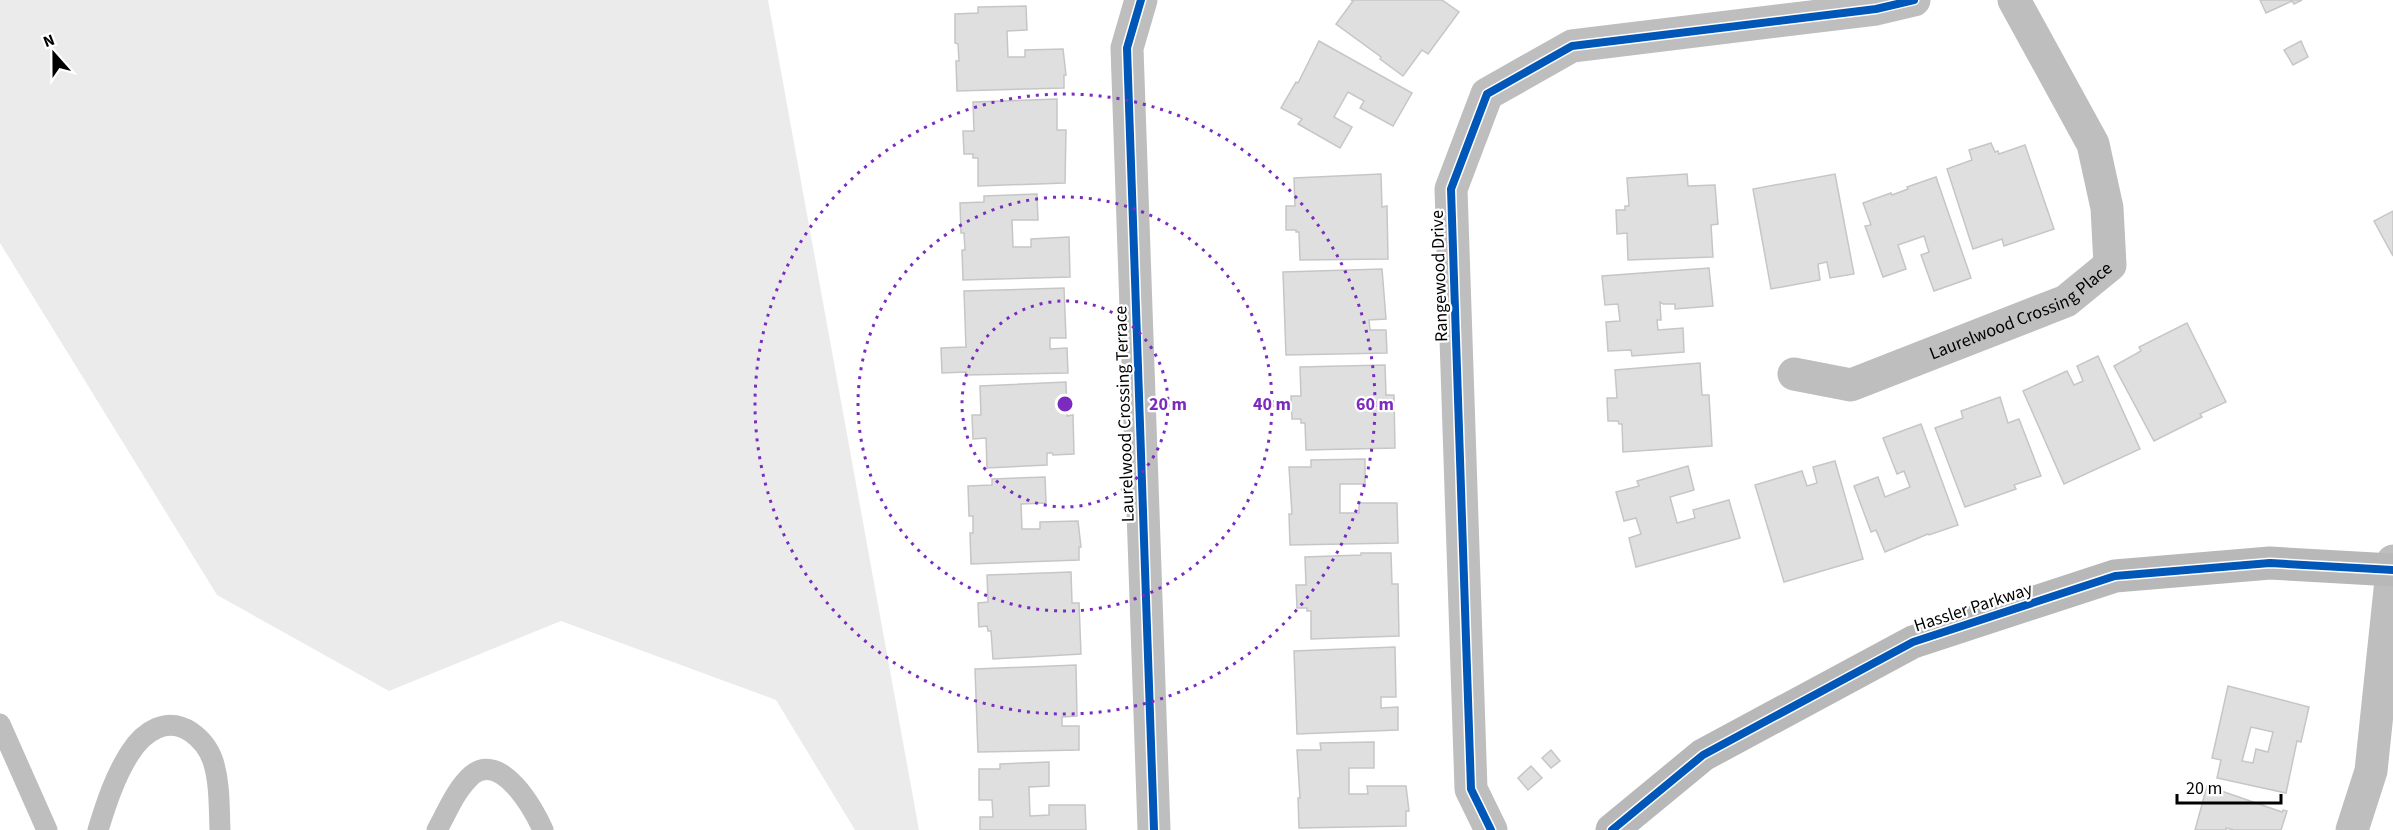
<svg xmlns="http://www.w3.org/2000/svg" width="2393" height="830" font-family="'Source Sans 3',sans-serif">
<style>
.green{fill:#ebebeb}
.building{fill:#dfdfdf;stroke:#c6c6c6;stroke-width:1.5;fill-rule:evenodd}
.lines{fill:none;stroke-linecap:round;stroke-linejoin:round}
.lane{stroke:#bebebe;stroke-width:21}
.street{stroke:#bebebe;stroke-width:33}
.secondary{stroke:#b8b8b8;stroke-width:33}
.cycleway-casing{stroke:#fff;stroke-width:11}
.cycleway{stroke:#0057b8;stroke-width:8}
.ring{fill:none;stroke:#7b2cbf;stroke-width:3;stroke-dasharray:3 6}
.labels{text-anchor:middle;stroke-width:4.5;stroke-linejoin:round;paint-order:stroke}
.street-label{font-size:18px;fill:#000;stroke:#fff}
.centre{fill:#7b2cbf;stroke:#fff;stroke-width:3}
.ring-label{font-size:18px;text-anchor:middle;font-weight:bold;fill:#7b2cbf;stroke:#fff;stroke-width:4.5;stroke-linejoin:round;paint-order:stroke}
</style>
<rect width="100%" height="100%" fill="#fff"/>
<polygon class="green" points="0,0 768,0 919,830 855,830 776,700 561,621 389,691 217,595 0,243"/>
<g class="building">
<polygon points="1351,0 1442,0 1459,12 1428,54 1422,50 1403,76 1380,59 1381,57 1336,24 1353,1"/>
<polygon points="2260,0 2302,0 2294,4 2292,1 2266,13"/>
<polygon points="1026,6 1027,30 1007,31 1008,57 1025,57 1025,50 1063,49 1066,75 1064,75 1064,88 957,91 956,61 959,61 958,44 955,43 955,14 978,13 978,7"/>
<polygon points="1319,41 1412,93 1393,126 1360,108 1364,101 1348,92 1334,117 1352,127 1340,148 1298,124 1302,119 1281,108 1296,82 1298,83"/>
<polygon points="2301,41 2308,57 2293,65 2284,50"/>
<polygon points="1057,99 1057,130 1066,130 1065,183 978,186 978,158 973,158 973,154 964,154 963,131 974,131 973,102"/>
<polygon points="1991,143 1995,152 1998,151 1999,154 2025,145 2054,229 2004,246 2002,239 1973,249 1947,169 1972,160 1969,150"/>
<polygon points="1381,174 1382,207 1387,206 1388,259 1300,260 1299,232 1296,232 1296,230 1286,230 1286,206 1295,206 1294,178"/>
<polygon points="1687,174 1688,186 1715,185 1718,224 1711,225 1713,257 1628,260 1627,233 1617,234 1616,210 1625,210 1625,206 1629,206 1627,178"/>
<polygon points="1835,174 1854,274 1830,278 1827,262 1818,264 1820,280 1771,289 1753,189"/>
<polygon points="1936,177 1971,278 1934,291 1921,255 1929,252 1924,236 1898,245 1906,269 1883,277 1865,226 1871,225 1863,203 1891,193 1892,195 1908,189 1907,187"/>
<polygon points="1037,194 1038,220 1012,220 1013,247 1031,247 1031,239 1069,237 1070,277 963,280 962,250 965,250 964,233 961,233 960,203 984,202 984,196"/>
<polygon points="2393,211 2393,256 2374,221"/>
<polygon points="1709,268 1713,306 1675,309 1675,304 1663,304 1660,302 1661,320 1657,320 1658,330 1683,328 1684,352 1632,356 1631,350 1608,351 1606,322 1620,321 1618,304 1605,305 1602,276"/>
<polygon points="1382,269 1386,319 1369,320 1370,330 1386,330 1387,353 1286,355 1283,272"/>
<polygon points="1064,288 1066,338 1050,338 1050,349 1067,348 1068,373 966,375 966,372 942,373 941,348 966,347 964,291"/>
<polygon points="2187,323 2226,402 2200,414 2202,417 2154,441 2114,366 2141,351 2139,347"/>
<polygon points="2098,356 2140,449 2064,484 2023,391 2067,371 2074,385 2083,381 2077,366"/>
<polygon points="1700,363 1702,395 1709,395 1712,446 1623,452 1622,424 1619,424 1618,421 1608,421 1607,398 1617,398 1615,370"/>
<polygon points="1385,365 1386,395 1394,395 1395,448 1306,450 1305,423 1301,423 1301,419 1292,419 1291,396 1301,396 1300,367"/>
<polygon points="1066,382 1067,416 1073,415 1074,454 1053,455 1052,453 1047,453 1047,465 987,468 986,438 973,439 972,415 981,415 980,386"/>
<polygon points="2000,397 2008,423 2019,419 2041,476 2014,485 2016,489 1965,507 1935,428 1963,418 1961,411"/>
<polygon points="1921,424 1958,525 1929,535 1928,534 1885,552 1876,530 1871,532 1854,486 1878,477 1885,497 1910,487 1904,471 1897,474 1883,438"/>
<polygon points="1365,459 1365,484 1340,484 1340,513 1359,513 1359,503 1397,503 1398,543 1290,545 1289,514 1292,514 1289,467 1311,467 1311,460"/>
<polygon points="1835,461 1863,559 1784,582 1755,485 1802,471 1807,486 1817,483 1813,467"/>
<polygon points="1688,466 1694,490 1670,497 1677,523 1695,518 1693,510 1729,500 1740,538 1636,567 1629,538 1641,534 1636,518 1624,521 1616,492 1639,486 1637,481"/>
<polygon points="1045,477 1046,503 1021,504 1022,529 1040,529 1040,522 1078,521 1081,547 1079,547 1079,560 971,564 970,533 973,533 973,516 969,516 968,486 992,485 992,479"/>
<polygon points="1361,553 1391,553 1392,584 1398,584 1399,636 1311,639 1311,611 1307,611 1307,608 1297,608 1296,585 1306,585 1305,557 1361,555"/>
<polygon points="1071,572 1072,603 1079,603 1081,654 993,659 991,631 988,631 987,626 979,627 978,603 988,602 987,575"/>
<polygon points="1395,647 1396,697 1381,697 1381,708 1398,707 1398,730 1297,734 1294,651"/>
<polygon points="1076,665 1077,716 1062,717 1062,726 1079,726 1079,750 978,752 975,669"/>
<path d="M 2228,686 L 2309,707 L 2301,742 L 2297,741 L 2286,793 L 2217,778 L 2221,760 L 2212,758 ZM 2251,727 L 2273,732 L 2268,752 L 2256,749 L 2253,763 L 2242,761 Z"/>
<polygon points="1374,742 1374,768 1349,768 1349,794 1368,794 1367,786 1406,786 1409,811 1406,811 1406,826 1299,828 1298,798 1300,798 1297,750 1321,750 1320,743"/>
<polygon points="1551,750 1560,761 1551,768 1542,758"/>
<polygon points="1049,762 1049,786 1029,787 1030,816 1049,815 1049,805 1085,805 1086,830 980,830 980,817 993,817 992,800 979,800 979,769 1000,769 1000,764"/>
<polygon points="1531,766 1542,778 1528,790 1518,778"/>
<polygon points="2207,786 2282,812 2283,810 2287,811 2281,830 2234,830 2226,828 2226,830 2195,830"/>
</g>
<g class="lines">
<g class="lane">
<polyline points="0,724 47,830"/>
<path d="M 98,830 C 106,804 115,776 130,753 C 144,731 167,716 191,732 C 201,739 209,749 213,761 C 220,783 219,807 220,830"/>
<path d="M 437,830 C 447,812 456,789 472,775 C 501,751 534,809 543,830"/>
</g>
<g class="street">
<polyline points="1141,0 1127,48 1154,830"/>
<path id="s1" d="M 1794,374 L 1851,385 L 2066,301 L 2110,265 L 2107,208 L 2093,144 L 2014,0"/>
<polyline points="1491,830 1471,789 1451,189 1487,94 1572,46 1876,9 1914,0"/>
<polyline points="2352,830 2371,771 2393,561"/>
</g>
<polyline class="secondary" points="1612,830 1703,755 1913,642 2115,576 2270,563 2393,570"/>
<defs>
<g id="cycleway">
<polyline points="1141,0 1127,48 1154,830"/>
<polyline points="1491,830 1471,789 1451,189 1487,94 1572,46 1876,9 1914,0"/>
<polyline points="1612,830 1703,755 1913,642 2115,576 2270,563 2393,570"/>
</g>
</defs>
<use href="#cycleway" class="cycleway-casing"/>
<use href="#cycleway" class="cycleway"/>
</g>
<g class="ring">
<circle cx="1065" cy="404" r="103"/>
<circle cx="1065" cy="404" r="207"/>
<circle cx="1065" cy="404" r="310"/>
</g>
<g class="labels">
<g class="street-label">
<text transform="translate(1439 276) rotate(-92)" y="6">Rangewood Drive</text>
<text dy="6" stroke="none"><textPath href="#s1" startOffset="244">Laurelwood Crossing Place</textPath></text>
<text transform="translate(1124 414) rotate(-92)" y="6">Laurelwood Crossing Terrace</text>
<text transform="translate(1973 607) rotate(-18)" y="6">Hassler Parkway</text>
</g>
</g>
<circle cx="1065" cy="404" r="9" class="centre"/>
<g class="ring-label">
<text x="1168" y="410">20 m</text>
<text x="1272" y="410">40 m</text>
<text x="1375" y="410">60 m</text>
</g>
<g transform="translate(54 54) rotate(339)" stroke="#ffffff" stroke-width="4.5" paint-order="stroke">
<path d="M0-4.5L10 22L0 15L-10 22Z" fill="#000000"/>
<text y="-9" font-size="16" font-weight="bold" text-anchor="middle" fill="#000000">N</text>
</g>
<path d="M2177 794v9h104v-9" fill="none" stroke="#000000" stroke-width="3"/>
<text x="2186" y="794" font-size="18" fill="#000000" stroke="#ffffff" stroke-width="4.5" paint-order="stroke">20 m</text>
</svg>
